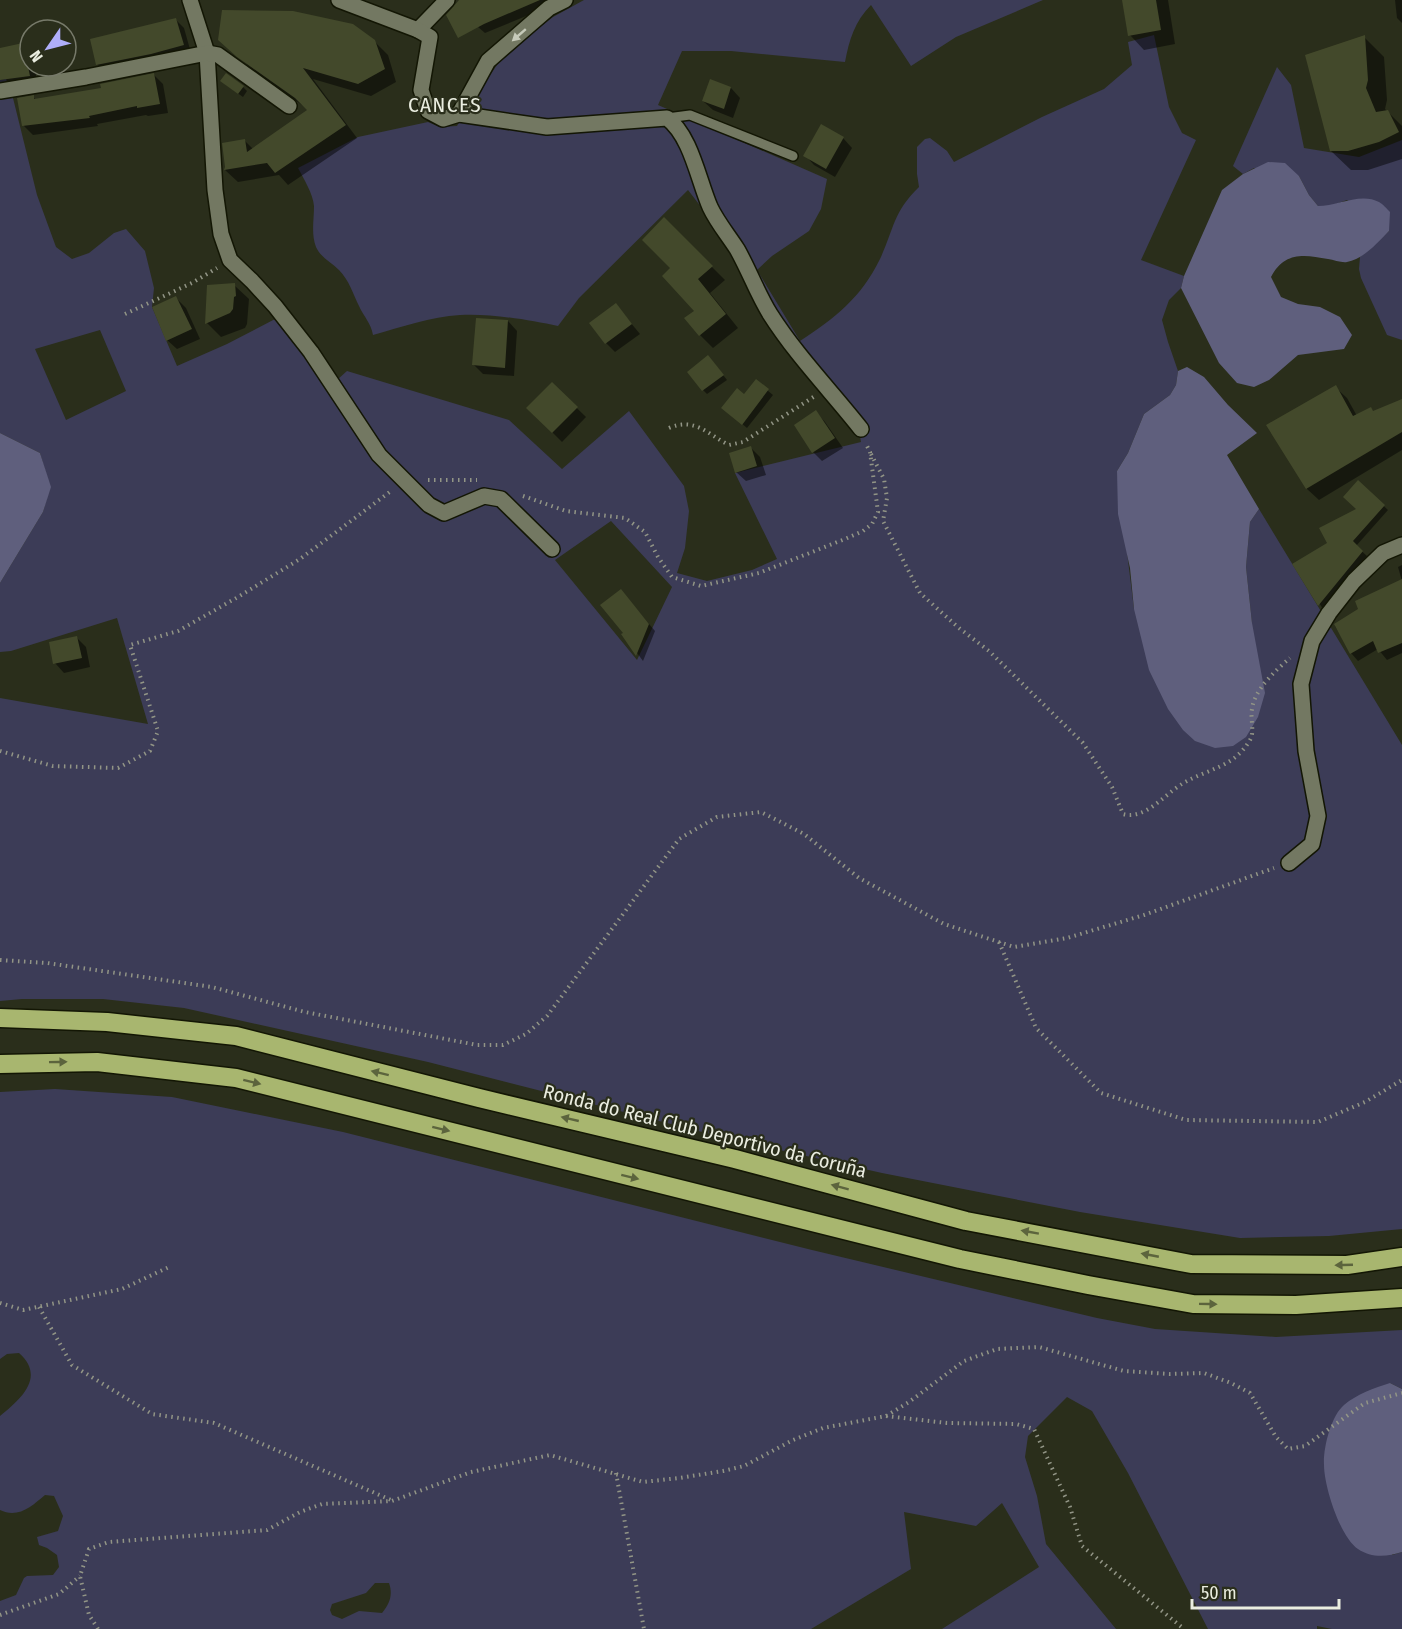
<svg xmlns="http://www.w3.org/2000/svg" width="1402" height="1629" font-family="'Fira Sans Condensed',sans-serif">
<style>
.green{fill:#3c3c57;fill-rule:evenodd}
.forest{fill:#5f5f7d}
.shadow{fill:#0007}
.building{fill:#43492b}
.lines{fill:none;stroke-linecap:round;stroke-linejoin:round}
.lane-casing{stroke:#131604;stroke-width:12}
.street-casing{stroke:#131604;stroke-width:18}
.highway-casing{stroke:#131604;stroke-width:21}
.path{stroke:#929586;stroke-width:4;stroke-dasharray:1.5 4.5;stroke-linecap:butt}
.lane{stroke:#737862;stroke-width:9}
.street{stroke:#737862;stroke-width:15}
.highway{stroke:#a8b66f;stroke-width:18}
.oneway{fill:#c6caba}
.oneway2{fill:#5c643d}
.labels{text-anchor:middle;stroke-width:4.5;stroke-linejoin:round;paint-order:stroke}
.street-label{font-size:20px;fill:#eaede0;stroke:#2a2e1b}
.neighbourhood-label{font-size:21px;letter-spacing:1.5px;fill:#eaede0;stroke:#2a2e1b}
</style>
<rect width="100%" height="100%" fill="#2a2e1b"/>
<g class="green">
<path d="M 584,0 L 1043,0 L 956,37 L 911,66 L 871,5 C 855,21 849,40 845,62 L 731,51 L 682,51 L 658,105 L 827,179 L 821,209 L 809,231 L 772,256 L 757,270 L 800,341 C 835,318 861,298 880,259 C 894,229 893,212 919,187 L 917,174 L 917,147 L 925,139 L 930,138 L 947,151 L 954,162 L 1042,117 L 1104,89 L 1132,65 L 1128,42 L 1154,35 L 1169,107 L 1182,133 L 1196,140 L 1141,260 L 1184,276 L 1181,288 L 1169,300 L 1162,320 L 1168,342 L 1178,371 L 1176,385 L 1170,395 L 1144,414 L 1128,453 L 1117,471 L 1134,609 L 1252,623 L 1246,567 L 1250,522 L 1259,509 L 1402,745 L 1402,1229 L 1329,1236 L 1240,1238 L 1080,1212 L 882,1173 L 718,1136 L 428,1062 L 184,1008 L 103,999 L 22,999 L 0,1001 L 0,698 L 148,724 L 117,618 L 11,651 L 0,652 L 0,583 L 43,512 L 50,487 L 40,453 L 0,433 L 0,80 L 6,79 L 12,94 L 37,195 L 56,247 L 72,259 L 89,253 L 114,233 L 126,229 L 145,251 L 154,288 L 152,307 L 177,366 L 227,344 L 277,318 L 337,380 L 347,371 L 509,420 L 562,469 L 629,411 L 684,486 L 689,511 L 685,548 L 677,573 L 707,581 L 752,570 L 777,559 L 735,473 L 861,442 L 860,436 L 774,335 L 712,221 L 688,190 L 579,298 L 558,326 C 529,320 489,313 460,315 C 431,317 401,327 373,335 C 371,323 364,317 359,306 C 353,294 349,280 339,270 C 331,262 321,258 316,247 C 311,234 314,220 314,206 C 313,194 304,179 298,168 L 358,137 L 428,122 L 440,127 L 457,126 L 469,105 L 504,55 L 553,17 ZM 100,330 L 126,391 L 66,420 L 35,349 ZM 611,521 L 672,587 L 637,660 L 555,560 Z"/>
<polygon points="1277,67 1291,85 1304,148 1359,157 1402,140 1402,340 1387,335 1361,278 1359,269 1360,257 1389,231 1347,200 1330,206 1318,206 1309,195 1299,176 1254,168 1243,174 1233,166"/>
<path d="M 55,1089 L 172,1097 L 343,1132 L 812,1250 L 1097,1318 L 1155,1329 L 1276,1337 L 1402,1330 L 1402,1389 L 1390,1383 L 1392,1555 L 1402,1552 L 1402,1629 L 1332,1629 L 1317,1626 L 1317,1629 L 1208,1629 L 1128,1473 L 1092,1411 L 1067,1397 L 1028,1436 L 1025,1457 L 1037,1496 L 1046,1544 L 1116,1629 L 942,1629 L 1039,1567 L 1002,1503 L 976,1526 L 904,1512 L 911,1569 L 811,1629 L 0,1629 L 0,1601 L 16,1595 L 24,1578 L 27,1576 L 53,1575 L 59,1567 L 57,1555 L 47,1548 L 39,1545 L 37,1537 L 58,1531 L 63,1516 L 54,1496 L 45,1495 C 32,1506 18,1519 0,1510 L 0,1416 C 21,1399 46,1377 19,1353 L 7,1354 L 0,1359 L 0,1092 ZM 375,1583 L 389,1583 C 393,1594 390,1604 382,1613 L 359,1611 L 342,1619 L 332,1615 L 330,1610 L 332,1604 L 366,1593 Z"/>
</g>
<g class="forest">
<path d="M 1268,162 L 1285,163 L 1299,176 L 1309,195 L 1318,206 C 1337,206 1361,192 1379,202 C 1383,204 1387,209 1390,212 L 1389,231 C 1378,242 1364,259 1347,262 C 1342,263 1334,260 1328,259 C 1303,254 1284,252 1271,277 L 1281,297 L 1298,304 L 1320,307 L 1340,317 L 1352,335 L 1344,349 L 1298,355 L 1269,380 L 1254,387 L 1237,383 L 1219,363 L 1181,288 L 1184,276 L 1222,190 L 1243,174 Z"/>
<polygon points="1187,367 1204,377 1228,405 1257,433 1227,455 1259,509 1250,522 1246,567 1252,623 1265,693 1258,717 1246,737 1233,746 1215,748 1195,741 1183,730 1168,709 1149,670 1134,609 1130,568 1118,514 1117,471 1128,453 1144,414 1170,395 1176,385 1178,371"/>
<polygon points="0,433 40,453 51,487 43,512 0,583"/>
<path d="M 1390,1383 L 1402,1389 L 1402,1552 C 1387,1557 1371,1558 1358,1549 C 1340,1537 1324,1486 1324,1465 C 1323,1448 1331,1416 1344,1405 C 1357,1394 1374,1388 1390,1383 Z"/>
</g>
<g class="shadow">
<polygon points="463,0 565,0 485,33 463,14"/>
<polygon points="1124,0 1168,0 1175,44 1144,50 1130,35"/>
<polygon points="1395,0 1402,0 1402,23 1397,18"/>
<polygon points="175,19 184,28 191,53 106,73 97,64"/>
<polygon points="1364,37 1384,57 1387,100 1385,109 1402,126 1402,159 1368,170 1351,170 1331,151"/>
<polygon points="374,41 388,55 396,82 371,96 313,79 357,138 288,185 279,175 238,182 225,170 245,141 253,149 309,110 252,69 233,52"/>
<polygon points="22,45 30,52 30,66 34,66 38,85 0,90 0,49"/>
<polygon points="154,75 163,84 168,113 148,116 146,115 97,124 98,126 33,135 24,126 33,97 36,100 103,89"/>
<polygon points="710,81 731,88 740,98 733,118 713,110 703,101"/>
<polygon points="226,85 243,87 247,91 243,97"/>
<polygon points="843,138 852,148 835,177 814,165 805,155"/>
<polygon points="664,219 725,280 710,293 738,328 713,348 700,335 696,311"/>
<polygon points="234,285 249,299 247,324 245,328 221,337 207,323"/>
<polygon points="176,298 186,308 200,339 177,349 167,340"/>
<polygon points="616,305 640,334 615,352 606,343"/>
<polygon points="508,321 517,331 514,376 483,374 474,365"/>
<polygon points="712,361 727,380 707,394 703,390"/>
<polygon points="756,381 773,395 747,428 728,412 745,396"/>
<polygon points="552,384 586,417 562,442 528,408"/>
<polygon points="1335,387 1347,398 1357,416 1374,412 1402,401 1402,450 1319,500 1307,489 1268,425"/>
<polygon points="816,412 825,422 843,448 822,461 813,452"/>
<polygon points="751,448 760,457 766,475 746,481 736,472"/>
<polygon points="1358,482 1388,510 1356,546 1367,556 1323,609 1294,565 1329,544 1358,509"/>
<polygon points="1402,565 1402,600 1384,602 1402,643 1402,653 1387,660 1378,649 1358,661 1351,653 1335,626 1402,581 1398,567"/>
<polygon points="621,591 655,631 643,661 623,634 625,633"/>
<polygon points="77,638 86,647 90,667 64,673 55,663"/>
</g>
<g class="building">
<polygon points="459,0 540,0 484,24 458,38 446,15"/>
<polygon points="1122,0 1156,0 1161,30 1128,36"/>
<polygon points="222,10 293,11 353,24 375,40 385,69 358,84 303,68 346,125 275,173 267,163 224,170 225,167 222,143 245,139 247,152 307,110 295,98 237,57 218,40"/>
<polygon points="176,18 184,45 151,54 96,65 90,39"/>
<polygon points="1365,35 1368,80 1366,88 1376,112 1388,110 1399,132 1379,142 1348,151 1330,151 1305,55"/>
<polygon points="23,43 30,76 0,80 0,48"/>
<polygon points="154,73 160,104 137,108 137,106 89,116 90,118 22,126 17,98 34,95 34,99 101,88 100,84"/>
<polygon points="226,73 244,86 238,94 220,81"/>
<polygon points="710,79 731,87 724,109 702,101"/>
<polygon points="821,124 844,137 826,169 803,156"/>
<polygon points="664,217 713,266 698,279 726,314 699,336 684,318 694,311 662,276 670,268 642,240"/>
<polygon points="235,283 236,296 234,297 233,309 230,313 205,324 207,285"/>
<polygon points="176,296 192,329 166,341 152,307"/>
<polygon points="616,303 632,324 605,344 589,323"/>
<polygon points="476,318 508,320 505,368 472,365"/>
<polygon points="708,355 724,375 702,391 687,372"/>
<polygon points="756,379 769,389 742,425 721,408 737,388 744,394"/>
<polygon points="552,382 578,407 552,433 526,408"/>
<polygon points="1336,385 1353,416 1371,407 1373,411 1402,399 1402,432 1306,489 1266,425"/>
<polygon points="816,410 835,438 812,453 794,425"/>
<polygon points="751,446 757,466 735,473 729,453"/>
<polygon points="1358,480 1385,505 1353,541 1363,551 1318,606 1292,564 1327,543 1319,528 1356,509 1343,497"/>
<polygon points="1402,579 1402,643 1378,653 1373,641 1350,654 1334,624 1358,609 1355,601"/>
<polygon points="621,589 649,624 636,656 621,634 623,633 600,605"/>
<polygon points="77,636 82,658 53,664 49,642"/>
</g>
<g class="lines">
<defs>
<polyline id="lane" points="667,118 690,115 793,156"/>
<g id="street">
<polyline points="190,0 207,53 215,190 221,234 230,260 252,281 275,306 311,352 379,455 429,505 444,513 484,496 501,499 552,549"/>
<polyline points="339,0 418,30 447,0"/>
<path d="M 418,30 L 430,37 L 421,90 L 428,111 L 443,119 L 459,114 L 547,127 L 667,118 C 691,136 698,179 710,207 C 717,222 728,235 737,249 C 749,270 757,293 770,314 C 796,355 831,391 861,429"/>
<polyline points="0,91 86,77 207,53 218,55 289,106"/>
<polyline points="459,114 488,61 549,8 565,0"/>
<polyline points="1289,863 1312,844 1318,816 1306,751 1301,684 1312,641 1329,613 1354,581 1383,553 1402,545"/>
</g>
<g id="highway">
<polyline points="0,1018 107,1022 236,1036 479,1098 735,1159 966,1221 1191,1264 1347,1265 1402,1257"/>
<polyline points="0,1064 97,1062 236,1078 960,1259 1088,1285 1193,1304 1296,1305 1402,1298"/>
</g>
</defs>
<use href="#lane" class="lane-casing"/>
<use href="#street" class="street-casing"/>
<use href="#highway" class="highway-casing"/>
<g class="path">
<polyline points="125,314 192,283 217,268"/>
<path d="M 669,428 C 695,417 707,434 729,445 L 743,442 L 815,396"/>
<path d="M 871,454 L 884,479 L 887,498 L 883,521 L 920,593 L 959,628 L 989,651 L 1083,743 L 1112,787 L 1123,814 C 1145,820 1164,795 1182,784 C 1206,769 1234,768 1250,740 C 1255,732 1250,719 1252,709 C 1254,690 1276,670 1290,658"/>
<polyline points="428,480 477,480"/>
<polyline points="523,496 566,511 625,518 645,532 658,557 672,577 701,586 759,573 845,539 863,531 872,524 878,512 870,452 866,444"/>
<polyline points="0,751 53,766 118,768 150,751 158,731 130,645 178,631 238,597 300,559 391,491"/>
<polyline points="999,942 1036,1028 1101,1093 1186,1120 1318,1122 1365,1102 1402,1080"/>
<polyline points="0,960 47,963 212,987 305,1012 477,1045 503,1045 526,1034 547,1016 679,839 717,817 761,812 804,834 859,878 944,924 1014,947 1067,938 1144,915 1274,868"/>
<polyline points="0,1303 23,1310 122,1289 169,1267"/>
<polyline points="39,1307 72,1365 152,1414 214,1423 391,1500"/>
<polyline points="886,1416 947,1423 1016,1424 1034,1429 1070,1507 1082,1546 1184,1629"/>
<polyline points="616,1473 644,1629"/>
<polyline points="0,1615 59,1594 80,1576"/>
<polyline points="98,1629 89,1615 80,1576 89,1549 109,1542 267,1530 300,1512 322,1504 392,1501 471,1472 550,1455 643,1482 679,1478 723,1471 744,1466 793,1440 823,1428 886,1416 909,1402 964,1361 997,1349 1039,1347 1124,1371 1170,1374 1204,1373 1231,1383 1250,1393 1276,1437 1288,1449 1305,1446 1365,1403 1402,1393"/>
</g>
<use href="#lane" class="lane"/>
<use href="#street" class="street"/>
<use href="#highway" class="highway"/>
</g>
<defs><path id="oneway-solid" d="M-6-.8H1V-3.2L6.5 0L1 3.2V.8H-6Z" transform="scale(1.5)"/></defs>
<use class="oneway" href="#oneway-solid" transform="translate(519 35) rotate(139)"/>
<g class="oneway2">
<use href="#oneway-solid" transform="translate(58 1062) rotate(-1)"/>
<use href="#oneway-solid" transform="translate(380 1073) rotate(-166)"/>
<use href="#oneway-solid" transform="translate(252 1082) rotate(14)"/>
<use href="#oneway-solid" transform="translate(570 1119) rotate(-167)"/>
<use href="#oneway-solid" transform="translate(441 1129) rotate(14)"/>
<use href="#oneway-solid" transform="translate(630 1177) rotate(14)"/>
<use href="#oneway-solid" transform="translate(840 1187) rotate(-165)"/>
<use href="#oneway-solid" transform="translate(1030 1232) rotate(-170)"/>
<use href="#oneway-solid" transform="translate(1150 1255) rotate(-169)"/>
<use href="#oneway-solid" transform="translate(1344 1265) rotate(178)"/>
<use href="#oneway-solid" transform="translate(1208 1304) rotate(1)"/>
</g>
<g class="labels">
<g class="street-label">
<text transform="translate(705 1131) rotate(14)" y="7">Ronda do Real Club Deportivo da Coruña</text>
</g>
<g class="neighbourhood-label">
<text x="445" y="112">CANCES</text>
</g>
</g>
<g transform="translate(48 48) rotate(235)"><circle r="28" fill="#2a2e1b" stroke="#777a6a" stroke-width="1.5"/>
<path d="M0-4.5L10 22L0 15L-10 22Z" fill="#afaefa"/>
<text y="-9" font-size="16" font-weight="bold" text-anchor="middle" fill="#eaede0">N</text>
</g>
<path d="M1192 1599v9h147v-9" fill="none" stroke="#eaede0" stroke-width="3"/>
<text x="1201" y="1599" font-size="18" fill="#eaede0" stroke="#2a2e1b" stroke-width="4.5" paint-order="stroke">50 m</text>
</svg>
